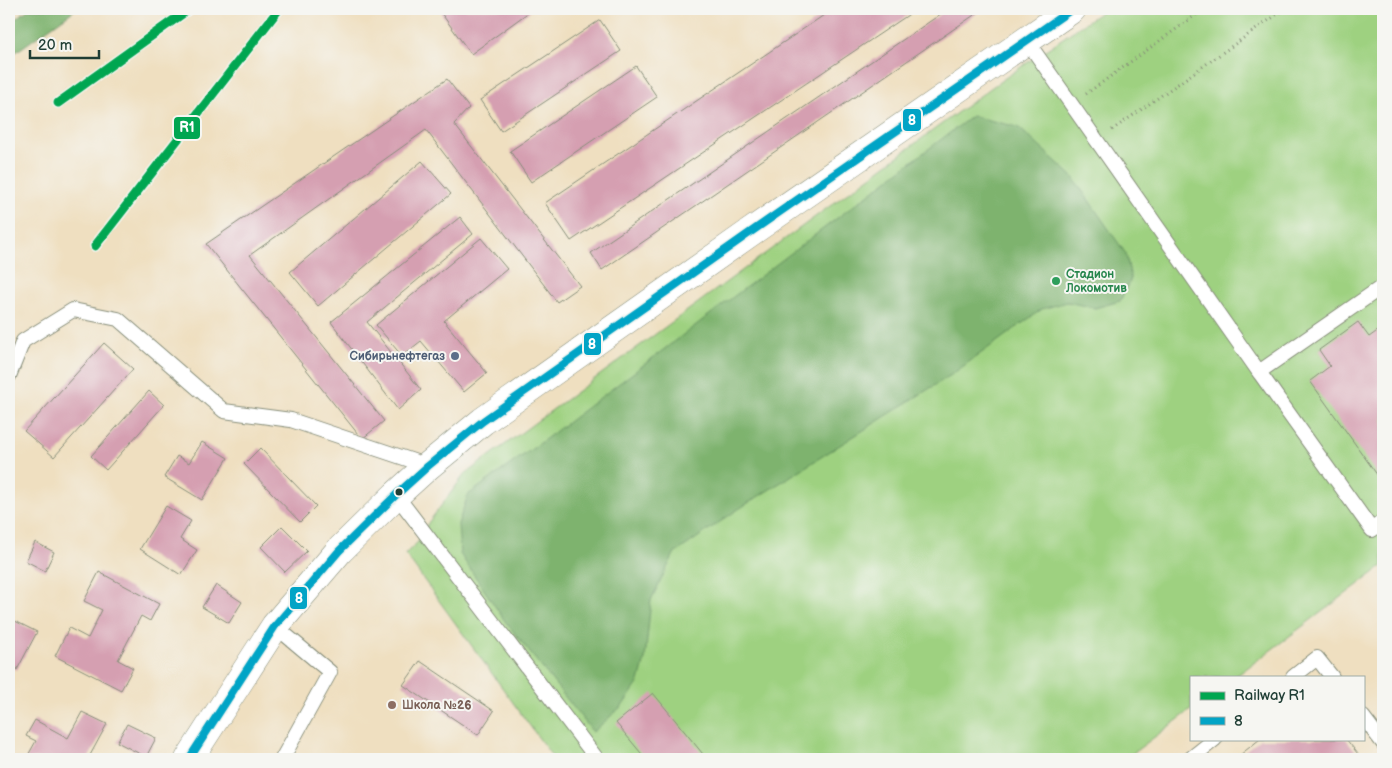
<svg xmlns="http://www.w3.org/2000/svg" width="1392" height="768" font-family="'Balsamiq Sans',sans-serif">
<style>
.green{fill:#9ed180;stroke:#5e875a}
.forest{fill:#7eb36e;stroke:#4e7851}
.building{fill:#d59fb1}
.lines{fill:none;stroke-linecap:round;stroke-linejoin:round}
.lane-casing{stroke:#878e7a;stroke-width:16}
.secondary-casing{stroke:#878e7a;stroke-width:29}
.path{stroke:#878e7a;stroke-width:3;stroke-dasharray:1 4;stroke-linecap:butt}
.lane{stroke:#fff;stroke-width:14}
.secondary{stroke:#fff;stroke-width:28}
.bus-1-casing{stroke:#f6f6f2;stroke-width:11}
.bus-1{stroke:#02a4c6;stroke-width:8}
.rail-1-casing{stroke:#f6f6f2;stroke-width:12}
.rail-1{stroke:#00a651;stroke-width:9}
.leisure-dot{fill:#2e9e5b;stroke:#f6f6f2;stroke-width:2}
.service-dot{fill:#5c6f8a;stroke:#f6f6f2;stroke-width:2}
.bus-dot{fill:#1f3d34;stroke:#f6f6f2;stroke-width:2}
.education-dot{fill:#8d6e63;stroke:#f6f6f2;stroke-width:2}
.labels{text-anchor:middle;stroke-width:4;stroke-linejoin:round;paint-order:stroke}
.leisure-label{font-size:12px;font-weight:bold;fill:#27864d;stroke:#f6f6f2;text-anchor:start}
.service-label{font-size:12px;font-weight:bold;fill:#4e5e75;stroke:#f6f6f2;text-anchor:end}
.education-label{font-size:12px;font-weight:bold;fill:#785e54;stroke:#f6f6f2;text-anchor:start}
.line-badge{stroke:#f6f6f2;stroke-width:2}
.badge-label{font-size:14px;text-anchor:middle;font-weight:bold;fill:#fff}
</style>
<rect width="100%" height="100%" fill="#f6f6f2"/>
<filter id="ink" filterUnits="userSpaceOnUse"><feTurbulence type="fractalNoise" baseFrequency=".02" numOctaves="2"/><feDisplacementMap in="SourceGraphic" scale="10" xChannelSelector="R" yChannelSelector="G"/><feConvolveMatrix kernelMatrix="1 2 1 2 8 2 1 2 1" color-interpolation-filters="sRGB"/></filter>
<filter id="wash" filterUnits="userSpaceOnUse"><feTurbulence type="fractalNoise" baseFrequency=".0096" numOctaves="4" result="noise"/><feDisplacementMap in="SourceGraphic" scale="20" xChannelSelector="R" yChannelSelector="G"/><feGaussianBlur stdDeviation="1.12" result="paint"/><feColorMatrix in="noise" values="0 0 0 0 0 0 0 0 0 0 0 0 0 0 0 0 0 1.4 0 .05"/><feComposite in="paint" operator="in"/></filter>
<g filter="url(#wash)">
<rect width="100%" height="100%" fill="#efdfc0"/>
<polygon class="green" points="1105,9 1383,9 1383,566 1235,677 1191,677 1191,710 1125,759 554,759 405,554 418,542 428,523 465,474 992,87"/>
<g class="forest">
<polygon points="29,9 76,9 9,57 9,23"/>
<polygon points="972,116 1018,127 1072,176 1126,254 1131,279 1120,301 1095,308 1067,302 1042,309 951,375 737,510 674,554 651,600 645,659 639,682 623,705 593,732 505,621 460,554 458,524 468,495 543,441"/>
</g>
<g id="blocks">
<g class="building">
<polygon points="446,9 533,9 471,54 441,13"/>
<polygon points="833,9 917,9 571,241 545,203"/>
<polygon points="948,9 983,9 602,270 591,253"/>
<polygon points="600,20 621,51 501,131 480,100"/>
<polygon points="636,66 657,97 531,182 510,151"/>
<polygon points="447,79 469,108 454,124 580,286 557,302 426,130 250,255 384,421 362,439 206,244"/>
<polygon points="422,161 451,194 318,306 290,272"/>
<polygon points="460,217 473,234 367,322 421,390 398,410 331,322"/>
<polygon points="481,238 507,269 444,321 487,373 464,392 421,341 402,356 376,325"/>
<polygon points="1358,322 1369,337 1383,327 1383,483 1310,381 1330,366 1319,350"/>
<polygon points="104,343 133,369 54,457 24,431"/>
<polygon points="149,391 164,405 106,470 91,456"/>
<polygon points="202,442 228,458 202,500 164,477 177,456 189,463"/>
<polygon points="260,448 316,506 300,522 244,464"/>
<polygon points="166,506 191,521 180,539 197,550 181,575 140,549"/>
<polygon points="282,526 307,551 285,572 261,547"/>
<polygon points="35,542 54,552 45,571 26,561"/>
<polygon points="99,572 159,604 150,621 141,616 118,660 133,668 121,690 55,656 69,628 88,638 102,610 84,601"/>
<polygon points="216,585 242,602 229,623 202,607"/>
<polygon points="9,618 37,632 17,670 9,666"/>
<polygon points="420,661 494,711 478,735 403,685"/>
<polygon points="653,693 707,759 646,759 616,723"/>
<polygon points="82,712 107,724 88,759 26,759 36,741 26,736 35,720 68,738"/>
<polygon points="127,724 156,738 146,757 117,742"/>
<polygon points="1260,739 1346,739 1362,759 1235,759"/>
</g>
</g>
</g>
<g filter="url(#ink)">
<use href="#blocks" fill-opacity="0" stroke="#878e7a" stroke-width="1"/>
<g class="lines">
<defs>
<g id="lane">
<polyline points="1027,41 1259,372 1383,286"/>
<polyline points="1259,372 1372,530 1383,521"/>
<polyline points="9,376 23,341 73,310 118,319 224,411 291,420 428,466"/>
<polyline points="396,495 597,759"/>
<polyline points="275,626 330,672 282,759"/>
<polyline points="1293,677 1317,658 1332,677"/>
<polyline points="1363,717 1383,743"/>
<polyline points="1190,759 1215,739"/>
</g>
<polyline id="secondary" points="189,759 275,626 339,551 396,495 428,466 483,421 748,234 1072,9"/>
</defs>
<use href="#lane" class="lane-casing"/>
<use href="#secondary" class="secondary-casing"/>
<g class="path">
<polyline points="1086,94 1204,9"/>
<polyline points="1112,130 1285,9"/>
</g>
<use href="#lane" class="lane"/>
<use href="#secondary" class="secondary"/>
<defs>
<polyline id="bus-1" points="189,759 275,626 339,551 396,495 428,466 483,421 748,234 1072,9"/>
</defs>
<use href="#bus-1" class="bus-1-casing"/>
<use href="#bus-1" class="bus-1"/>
<defs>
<g id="rail-1">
<polyline points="58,103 189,9"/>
<polyline points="95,246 279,9"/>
</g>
</defs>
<use href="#rail-1" class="rail-1-casing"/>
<use href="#rail-1" class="rail-1"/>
</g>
</g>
<circle class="leisure-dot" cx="1056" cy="281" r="5"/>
<circle class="service-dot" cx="455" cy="356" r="5"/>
<circle class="bus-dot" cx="399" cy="492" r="4.5"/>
<circle class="education-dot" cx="392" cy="705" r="5"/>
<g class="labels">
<g class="leisure-label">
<text x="1066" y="278">Стадион<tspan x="1066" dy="14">Локомотив</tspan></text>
</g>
<g class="service-label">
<text x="445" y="360">Сибирьнефтегаз</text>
</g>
<g class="education-label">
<text x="402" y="709">Школа №26</text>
</g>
</g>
<g class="line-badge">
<rect x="902" y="108" width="20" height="24" rx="5" fill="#02a4c6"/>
<rect x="173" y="116" width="28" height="24" rx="5" fill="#00a651"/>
<rect x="583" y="332" width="19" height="24" rx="5" fill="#02a4c6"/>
<rect x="289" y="586" width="19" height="24" rx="5" fill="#02a4c6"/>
</g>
<g class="badge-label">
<text x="912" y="125">8</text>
<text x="187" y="132">R1</text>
<text x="592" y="349">8</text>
<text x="299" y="603">8</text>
</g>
<rect width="1392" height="768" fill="none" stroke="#f6f6f2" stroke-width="30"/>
<rect x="1190" y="676" width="175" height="65" fill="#f6f6f2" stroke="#a0aca6"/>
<rect x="1200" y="692" width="25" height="8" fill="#00a651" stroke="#a0aca6"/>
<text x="1234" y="700" font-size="15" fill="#1f3d34">Railway R1</text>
<rect x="1200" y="717" width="25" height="8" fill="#02a4c6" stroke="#a0aca6"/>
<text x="1234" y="726" font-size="15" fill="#1f3d34">8</text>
<path d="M30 50v8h69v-8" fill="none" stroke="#1f3d34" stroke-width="2.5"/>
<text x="38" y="50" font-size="15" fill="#1f3d34" stroke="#f6f6f2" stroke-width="4" paint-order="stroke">20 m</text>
</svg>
